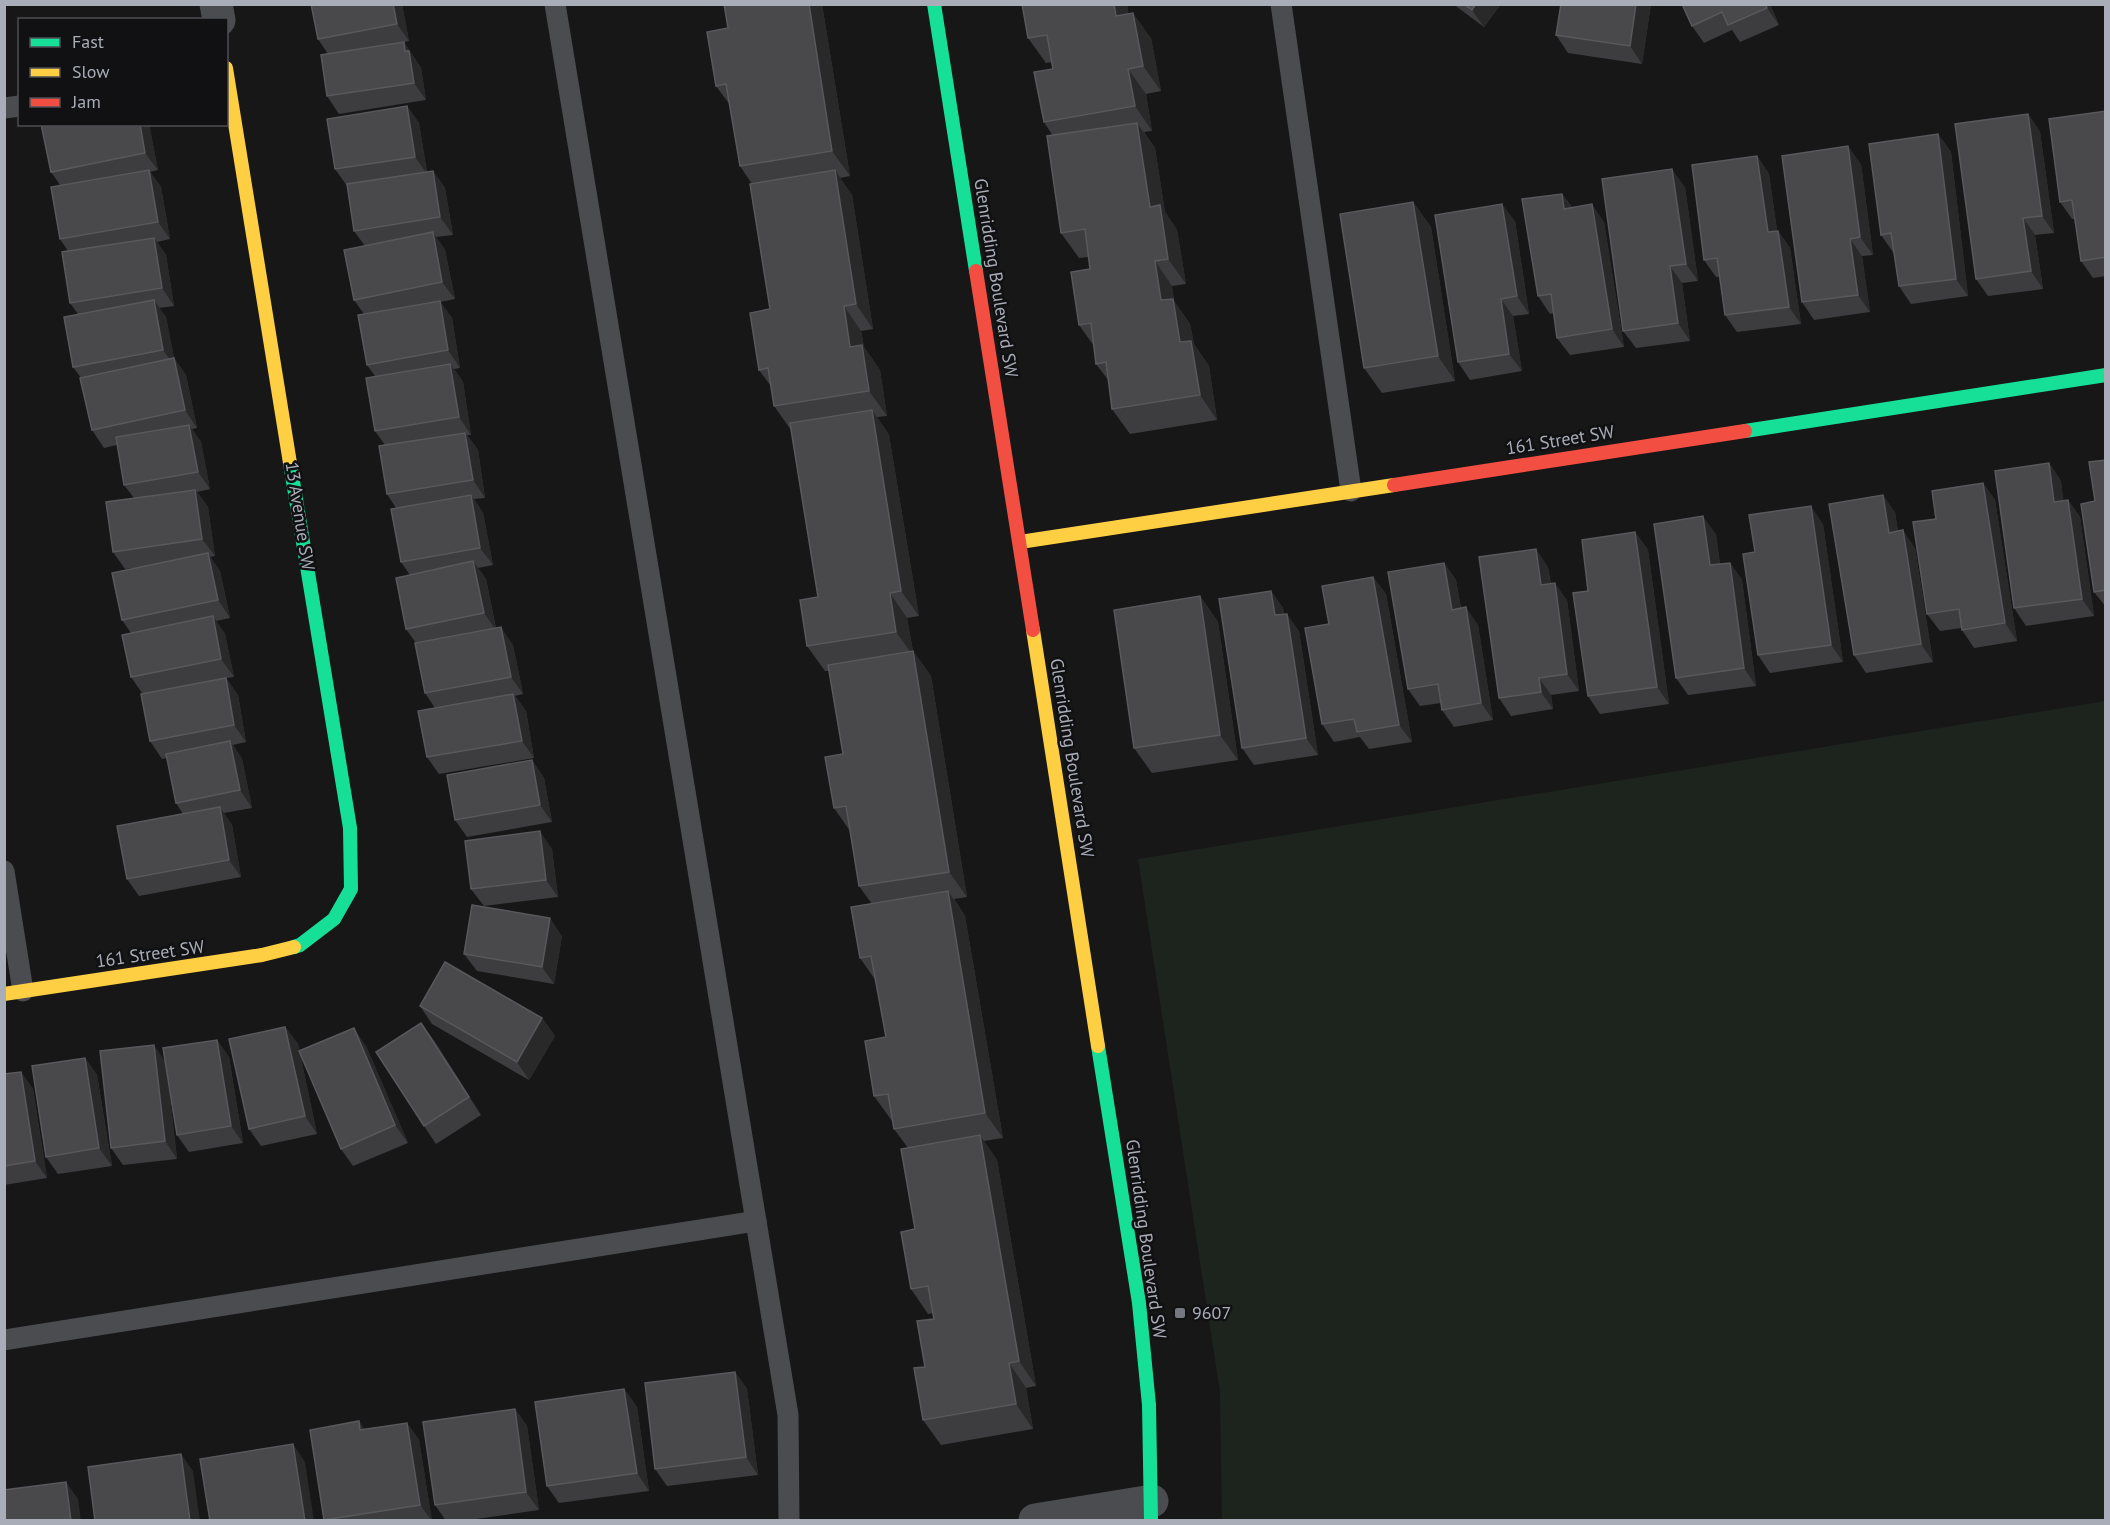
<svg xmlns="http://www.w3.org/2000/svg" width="2110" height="1525" font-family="'PT Sans',sans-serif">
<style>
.green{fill:#1d241e}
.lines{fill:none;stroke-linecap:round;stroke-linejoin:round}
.lane{stroke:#4b4c50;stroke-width:21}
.street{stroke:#4b4c50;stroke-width:33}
.fast{stroke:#16e098;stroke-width:14}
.slow{stroke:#ffcf43;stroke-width:14}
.jam{stroke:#f24e42;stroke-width:14}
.wall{fill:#3d3d3f}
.shaded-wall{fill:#29292a}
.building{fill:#49494c;stroke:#58595d;stroke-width:1.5}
.poi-dot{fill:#757880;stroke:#111113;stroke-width:2}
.labels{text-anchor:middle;stroke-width:5;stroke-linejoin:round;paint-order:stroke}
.street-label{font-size:18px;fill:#a8adb8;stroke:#111113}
.poi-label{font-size:18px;fill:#a8adb8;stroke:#111113;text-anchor:start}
</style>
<rect width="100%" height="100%" fill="#171717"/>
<polygon class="green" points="2105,701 2105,1520 1222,1520 1220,1392 1138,859"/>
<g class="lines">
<g class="lane">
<polyline points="555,4 788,1415 789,1520"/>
<polyline points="1281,4 1351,491"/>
<polyline points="4,108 20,106"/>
<polyline points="4,871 23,991"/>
<polyline points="4,1340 756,1221"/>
</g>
<g class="street">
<polyline points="216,4 219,20"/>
<polyline points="1035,1520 1152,1501"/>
</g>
<g class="fast">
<polyline points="934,4 976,271"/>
<polyline points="1745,431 2106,375"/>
<polyline points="290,463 350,828 351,889 334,919 300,945 294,947"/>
<polyline points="1098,1046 1139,1303 1149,1405 1151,1520"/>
</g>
<g class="slow">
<polyline points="226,68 290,463"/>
<polyline points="1020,542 1394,485"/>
<polyline points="1033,630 1098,1046"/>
<polyline points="4,994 262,955 294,947"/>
</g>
<g class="jam">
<polyline points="976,271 1033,630"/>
<polyline points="1394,485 1745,431"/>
</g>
</g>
<g class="wall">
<polygon points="311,4 402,4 409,41 404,42 421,68 426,100 339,114 327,96 328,54 318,39"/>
<polygon points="724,4 822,4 850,176 840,178 852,195 873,329 861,331 864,347 880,370 887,416 877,417 889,435 919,616 907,618 913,651 931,676 967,897 954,899 965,916 1003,1138 984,1141 997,1160 1036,1386 1026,1388 1033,1429 941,1445 923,1420 925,1367 934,1319 933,1313 928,1314 911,1289 915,1229 908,1148 894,1129 893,1121 892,1121 874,1096 886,1037 876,981 860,958 872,904 859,886 850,831 834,808 843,754 829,671 825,671 807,646 818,597 791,430 774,406 771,386 759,370 770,309 752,184 740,166 730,105 716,86 728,28"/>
<polygon points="1127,4 1128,13 1151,38 1161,91 1146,94 1152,131 1144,132 1155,148 1165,212 1177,230 1186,284 1172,286 1174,301 1190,324 1194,344 1209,366 1217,420 1130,434 1112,409 1109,381 1096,364 1094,346 1079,325 1090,269 1089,257 1079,258 1061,233 1053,136 1044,122 1053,69 1052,62 1046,63 1028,38"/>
<polygon points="1453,4 1501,4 1484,27"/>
<polygon points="1561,4 1651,4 1642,64 1568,53 1556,35"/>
<polygon points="1682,4 1770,4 1779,25 1740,42 1732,30 1704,43 1692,26"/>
<polygon points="407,106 419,123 427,172 433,171 445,188 453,235 436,237 445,250 455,299 440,302 452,318 460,368 454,369 463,382 471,435 467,435 478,450 485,498 474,499 483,513 493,565 478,568 486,579 496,628 513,645 523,694 515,696 526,711 534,758 439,774 427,757 435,708 425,693 416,643 406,629 410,575 401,562 396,508 387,494 385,445 375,431 375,376 367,365 364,314 354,300 365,246 354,231 347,186 335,169"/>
<polygon points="2106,111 2106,276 2093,278 2081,261 2075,219 2072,219 2060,202"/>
<polygon points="2028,114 2040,132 2054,233 2035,235 2043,289 1988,296 1976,279"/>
<polygon points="41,124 149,124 158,170 150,172 161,187 170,239 157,242 166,255 174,306 159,308 166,317 174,358 186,375 197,428 192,429 201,442 210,489 197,492 208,507 215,556 210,557 220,571 230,618 216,621 225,634 234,677 226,678 238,695 246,742 233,745 242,759 252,808 224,813 232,825 241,877 139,896 127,879 183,814 176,803 167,758 162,759 150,741 142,693 131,677 131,633 122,620 142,567 125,569 113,552 134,498 124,485 117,445 104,448 92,430 81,378 73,367 78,314 70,303 68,251 60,239 60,185 51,172"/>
<polygon points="1938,134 1951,152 1968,296 1911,304 1899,286 1894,252 1893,252 1881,235"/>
<polygon points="1757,156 1769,174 1777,231 1778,231 1790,248 1801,324 1737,332 1725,315 1720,277 1716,277 1704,260"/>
<polygon points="1861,164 1873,255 1862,256 1870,312 1814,320 1802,302"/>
<polygon points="1685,187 1698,281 1682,283 1690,341 1636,348 1623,331"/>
<polygon points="1562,194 1572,207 1604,222 1624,347 1570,355 1557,338 1554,313 1550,314 1538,296"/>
<polygon points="1413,202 1431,227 1455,381 1382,393 1364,368"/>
<polygon points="1515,221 1529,314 1513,316 1522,371 1470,380 1458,362"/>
<polygon points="2106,460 2106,607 2094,592 2095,501"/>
<polygon points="2049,463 2061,481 2063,500 2068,500 2080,517 2094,616 2026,626 2014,608"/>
<polygon points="1983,483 1995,500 2017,641 1974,648 1962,630 1962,628 1940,631 1927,614 1936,519"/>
<polygon points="1895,512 1898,531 1915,548 1933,662 1866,673 1854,655"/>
<polygon points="1823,524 1843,662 1770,673 1758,655 1755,552"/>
<polygon points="1635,532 1648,550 1669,704 1600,714 1588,696 1588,591"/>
<polygon points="1716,534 1720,564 1730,563 1742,580 1756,686 1688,695 1676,678"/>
<polygon points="1444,563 1456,580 1461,608 1478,625 1493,720 1454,727 1442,710 1441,703 1420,706 1408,689"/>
<polygon points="1548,567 1551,584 1567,600 1579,691 1551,695 1553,709 1511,716 1499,698"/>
<polygon points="1373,577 1386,594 1412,742 1369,749 1360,737 1334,742 1322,724 1329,624"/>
<polygon points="1271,591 1283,608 1284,614 1299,631 1318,755 1254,765 1242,748"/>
<polygon points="1200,596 1218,622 1238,760 1152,773 1134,748"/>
<polygon points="532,760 544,778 552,822 467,837 455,820"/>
<polygon points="552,849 558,897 484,906 471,889"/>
<polygon points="562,936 554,984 477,971 464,954"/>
<polygon points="420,1006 542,1018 555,1036 529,1080 432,1024"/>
<polygon points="285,1027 298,1044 317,1134 261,1146 249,1129"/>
<polygon points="217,1040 229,1057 243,1143 189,1152 177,1135 169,1089 177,1159 123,1165 111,1148"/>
<polygon points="434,1040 481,1115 436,1144 424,1126"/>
<polygon points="366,1046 408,1143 353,1166 341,1149"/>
<polygon points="85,1058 97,1075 112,1166 58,1174 46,1157"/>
<polygon points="21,1072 33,1089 47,1178 4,1185 4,1074"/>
<polygon points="735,1372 747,1389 758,1475 667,1486 655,1469"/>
<polygon points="624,1389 637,1407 649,1491 559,1503 547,1486"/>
<polygon points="515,1409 527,1426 539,1510 462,1521 446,1521 435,1505"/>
<polygon points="359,1421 364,1429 407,1423 419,1440 432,1521 324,1520"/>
</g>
<g class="shaded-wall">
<polygon points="393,4 402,4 409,41 397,24"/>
<polygon points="809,4 822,4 850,176 832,151"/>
<polygon points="1114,4 1127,4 1133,41 1116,16"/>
<polygon points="1476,4 1501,4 1484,27 1472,10"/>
<polygon points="1636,4 1651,4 1642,64 1630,46"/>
<polygon points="1765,4 1770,4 1779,25 1767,8"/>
<polygon points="1133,13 1151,38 1161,91 1143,66"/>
<polygon points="404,42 421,68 426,100 414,83 405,51"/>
<polygon points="1128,69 1146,94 1152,131 1135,106"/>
<polygon points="407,106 419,123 427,174 415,157"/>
<polygon points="2028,114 2040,132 2054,233 2042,216"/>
<polygon points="1137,123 1155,148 1165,212 1177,230 1186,284 1168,259 1150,207"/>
<polygon points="140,124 149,124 158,170 145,153"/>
<polygon points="1938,134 1951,152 1968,296 1956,279"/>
<polygon points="1848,146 1861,164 1873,255 1860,237"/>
<polygon points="1757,156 1769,174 1780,249 1768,232"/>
<polygon points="1672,169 1685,187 1698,281 1686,264"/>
<polygon points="149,170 161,187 170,239 158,222"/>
<polygon points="835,170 852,195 873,329 856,304"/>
<polygon points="433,171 445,188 453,235 440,217"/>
<polygon points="1562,194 1574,211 1564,209"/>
<polygon points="1413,202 1431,227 1455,381 1438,356"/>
<polygon points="1502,204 1515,221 1529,314 1517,296"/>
<polygon points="1592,204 1604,222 1624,347 1612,329"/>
<polygon points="2023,218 2035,235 2043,289 2031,271"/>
<polygon points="1778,231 1790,248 1801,324 1789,307"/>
<polygon points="433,232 445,250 455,299 442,282"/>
<polygon points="154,238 166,255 174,306 162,288"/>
<polygon points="1850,239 1862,256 1870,312 1858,295"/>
<polygon points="1155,261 1172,286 1174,301 1190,324 1194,344 1209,366 1217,420 1200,395 1180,342 1161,300"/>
<polygon points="1670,266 1682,283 1690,341 1678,323"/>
<polygon points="1501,299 1513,316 1522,371 1509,354"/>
<polygon points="154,300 166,317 176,368 163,350"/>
<polygon points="440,301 452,318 460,368 448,350"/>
<polygon points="844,306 861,331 864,347 880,370 887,416 869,391 850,347"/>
<polygon points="174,358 186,375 197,428 185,410"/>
<polygon points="450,364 463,382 471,435 459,417"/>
<polygon points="872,410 889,435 919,616 901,591"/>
<polygon points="189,425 201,442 210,489 198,472"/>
<polygon points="465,433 478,450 485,498 473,480"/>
<polygon points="2049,463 2061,481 2066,519 2054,502"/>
<polygon points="1983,483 1995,500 2017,641 2005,623"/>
<polygon points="195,490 208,507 215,556 202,539"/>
<polygon points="471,495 483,513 493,565 480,548"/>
<polygon points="1883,495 1895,512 1901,550 1889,533"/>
<polygon points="2068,500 2080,517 2094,616 2082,599"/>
<polygon points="1811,506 1823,524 1843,662 1831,645"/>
<polygon points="1703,516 1716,534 1722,583 1710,565"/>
<polygon points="1903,530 1915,548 1933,662 1921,644"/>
<polygon points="1635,532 1648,550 1669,704 1657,687"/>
<polygon points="1536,549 1548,567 1553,602 1541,585"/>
<polygon points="208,553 220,571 230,618 218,600"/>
<polygon points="473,561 486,579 496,630 484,613"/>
<polygon points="1444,563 1456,580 1464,627 1452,610"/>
<polygon points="1730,563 1742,580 1756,686 1744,668"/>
<polygon points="1373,577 1386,594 1412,742 1399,725"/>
<polygon points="1555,583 1567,600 1579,691 1567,674"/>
<polygon points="1271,591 1283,608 1287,632 1275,615"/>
<polygon points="890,593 907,618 914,657 896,632"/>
<polygon points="1200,596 1218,622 1238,760 1220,735"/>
<polygon points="1466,607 1478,625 1493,720 1481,703"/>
<polygon points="1287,614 1299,631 1318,755 1306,738"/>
<polygon points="213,616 225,634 234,677 221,659"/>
<polygon points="501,627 513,645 523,694 511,677"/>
<polygon points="913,651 931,676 967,897 949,872"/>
<polygon points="226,678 238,695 246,742 234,725"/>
<polygon points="1539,678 1551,695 1553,709 1541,692"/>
<polygon points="513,694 526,711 534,758 522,741"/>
<polygon points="230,741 242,759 252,808 240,790"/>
<polygon points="532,760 544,778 552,822 540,805"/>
<polygon points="220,807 232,825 241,877 229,860"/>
<polygon points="540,831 552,849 558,897 546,880"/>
<polygon points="948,891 965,916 1003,1138 985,1113"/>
<polygon points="550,918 562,936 554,984 542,967"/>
<polygon points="542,1018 555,1036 529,1080 517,1062"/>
<polygon points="421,1023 434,1040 481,1115 469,1097"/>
<polygon points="285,1027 298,1044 317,1134 305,1116"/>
<polygon points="354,1028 366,1046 408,1143 395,1125"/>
<polygon points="217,1040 229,1057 243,1143 231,1126"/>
<polygon points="154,1045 166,1063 177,1159 165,1141"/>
<polygon points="85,1058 97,1075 112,1166 99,1148"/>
<polygon points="21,1072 33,1089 47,1178 35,1161"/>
<polygon points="980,1135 997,1160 1036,1386 1019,1361"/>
<polygon points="1009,1363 1026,1388 1033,1429 1016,1404"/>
<polygon points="735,1372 747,1389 758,1475 746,1457"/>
<polygon points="624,1389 637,1407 649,1491 637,1473"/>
<polygon points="515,1409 527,1426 539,1510 526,1492"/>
<polygon points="359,1421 371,1439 360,1430"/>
<polygon points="407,1423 419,1440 432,1521 420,1505"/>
<polygon points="293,1444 305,1462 314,1521 305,1521"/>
<polygon points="181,1454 193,1471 200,1521 190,1521"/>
<polygon points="66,1482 78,1499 81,1521 71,1521"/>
</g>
<g class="building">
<polygon points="311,4 393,4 397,24 318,39"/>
<polygon points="724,4 809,4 832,151 740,166 726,84 716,86 707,32 728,28"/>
<polygon points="1022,4 1114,4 1116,16 1133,13 1143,66 1128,69 1135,106 1044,122 1034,72 1053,69 1047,35 1028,38"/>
<polygon points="1464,4 1476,4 1472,10"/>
<polygon points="1561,4 1636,4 1630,46 1556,35"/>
<polygon points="1682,4 1765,4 1767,8 1728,25 1722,12 1692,26"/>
<polygon points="404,42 405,51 409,51 414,83 327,96 321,55"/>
<polygon points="407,106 415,157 335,169 327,119"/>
<polygon points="2106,111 2106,257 2081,261 2072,200 2060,202 2049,119"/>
<polygon points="2028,114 2042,216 2023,218 2031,271 1976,279 1955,124"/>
<polygon points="1137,123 1150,207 1160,205 1168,259 1155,261 1161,300 1173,299 1180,342 1191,341 1200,395 1112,409 1106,362 1096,364 1091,323 1079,325 1071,272 1090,269 1085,229 1061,233 1047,136"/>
<polygon points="41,124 140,124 145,153 51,172"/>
<polygon points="1938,134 1956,279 1899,286 1891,233 1881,235 1869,144"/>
<polygon points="1848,146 1860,237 1850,239 1858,295 1802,302 1782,156"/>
<polygon points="1757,156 1768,232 1778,231 1789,307 1725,315 1717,258 1704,260 1692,165"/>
<polygon points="1672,169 1686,264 1670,266 1678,323 1623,331 1602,179"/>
<polygon points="149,170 158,222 60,239 51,187"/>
<polygon points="835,170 856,304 844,306 850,347 862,345 869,391 774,406 768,368 759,370 750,313 770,309 750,184"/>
<polygon points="433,171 440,217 354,231 347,184"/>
<polygon points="1562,194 1564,209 1592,204 1612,329 1557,338 1551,294 1538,296 1522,199"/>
<polygon points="1413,202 1438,356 1364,368 1340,214"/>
<polygon points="1502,204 1517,296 1501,299 1509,354 1458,362 1435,215"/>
<polygon points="433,232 442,282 354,300 344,250"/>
<polygon points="154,238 162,288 70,303 62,252"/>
<polygon points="154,300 163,350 73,367 64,317"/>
<polygon points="440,301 448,350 367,365 358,315"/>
<polygon points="174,358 185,410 92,430 80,378"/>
<polygon points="450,364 459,417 375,431 366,378"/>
<polygon points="872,410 901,591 890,593 896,632 807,646 800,600 818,597 790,423"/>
<polygon points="189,425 198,472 124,485 116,437"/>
<polygon points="465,433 473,480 387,494 379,446"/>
<polygon points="2106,460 2106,590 2094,592 2081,504 2095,501 2089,462"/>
<polygon points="2049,463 2054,502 2068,500 2082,599 2014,608 1995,471"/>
<polygon points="1983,483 2005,623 1962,630 1959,609 1927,614 1913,522 1936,519 1932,491"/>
<polygon points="195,490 202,539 113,552 106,502"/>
<polygon points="471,495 480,548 401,562 391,509"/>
<polygon points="1883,495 1889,533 1903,530 1921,644 1854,655 1829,504"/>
<polygon points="1811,506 1831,645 1758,655 1743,554 1755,552 1749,515"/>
<polygon points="1703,516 1710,565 1730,563 1744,668 1676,678 1654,524"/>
<polygon points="1635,532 1657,687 1588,696 1573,593 1588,591 1582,540"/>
<polygon points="1536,549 1541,585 1555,583 1567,674 1539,678 1541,692 1499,698 1479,557"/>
<polygon points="208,553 218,600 122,620 112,573"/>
<polygon points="473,561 484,613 406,629 396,578"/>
<polygon points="1444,563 1452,610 1466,607 1481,703 1442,710 1438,684 1408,689 1388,572"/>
<polygon points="1373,577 1399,725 1357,732 1354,719 1322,724 1305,628 1329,624 1322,586"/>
<polygon points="1271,591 1275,615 1287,614 1306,738 1242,748 1219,599"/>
<polygon points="1200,596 1220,735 1134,748 1114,610"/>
<polygon points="213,616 221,659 131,677 122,635"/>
<polygon points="501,627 511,677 425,693 415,643"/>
<polygon points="913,651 949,872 859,886 846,806 834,808 825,757 843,754 828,665"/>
<polygon points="226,678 234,725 150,741 141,694"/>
<polygon points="513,694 522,741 427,757 418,711"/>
<polygon points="230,741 240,790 176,803 166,754"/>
<polygon points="532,760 540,805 455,820 447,775"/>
<polygon points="220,807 229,860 127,879 117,826"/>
<polygon points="540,831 546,880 471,889 465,841"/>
<polygon points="948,891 985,1113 894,1129 888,1094 874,1096 865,1041 886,1037 871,956 860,958 851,907"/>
<polygon points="472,905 550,918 542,967 464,954"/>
<polygon points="445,962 542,1018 517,1062 420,1006"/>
<polygon points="421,1023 469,1097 424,1126 376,1052"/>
<polygon points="285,1027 305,1116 249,1129 229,1039"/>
<polygon points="354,1028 395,1125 341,1149 299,1051"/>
<polygon points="217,1040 231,1126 177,1135 163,1048"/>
<polygon points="154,1045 165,1141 111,1148 100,1051"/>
<polygon points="85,1058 99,1148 46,1157 32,1066"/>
<polygon points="21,1072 35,1161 4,1166 4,1074"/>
<polygon points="980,1135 1019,1361 1009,1363 1016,1404 923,1420 914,1368 925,1367 917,1321 934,1319 928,1286 911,1289 901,1232 915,1229 901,1149"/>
<polygon points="735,1372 746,1457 655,1469 645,1383"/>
<polygon points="624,1389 637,1473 547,1486 535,1402"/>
<polygon points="515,1409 526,1492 435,1505 423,1422"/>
<polygon points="359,1421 360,1430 407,1423 420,1505 324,1520 310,1430"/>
<polygon points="293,1444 305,1521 210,1521 200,1459"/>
<polygon points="181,1454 190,1521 95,1521 88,1467"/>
<polygon points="66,1482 71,1521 4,1521 4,1490"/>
</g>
<rect class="poi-dot" x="1174" y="1307" width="12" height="12" rx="3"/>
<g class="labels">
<g class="street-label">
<text transform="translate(996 278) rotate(81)" y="6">Glenridding Boulevard SW</text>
<text transform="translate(1560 440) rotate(-9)" y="6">161 Street SW</text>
<text transform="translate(300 516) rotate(81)" y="6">13 Avenue SW</text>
<text transform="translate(1072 758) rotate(81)" y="6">Glenridding Boulevard SW</text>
<text transform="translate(150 954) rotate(-8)" y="6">161 Street SW</text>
<text transform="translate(1146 1239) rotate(82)" y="6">Glenridding Boulevard SW</text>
</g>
<g class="poi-label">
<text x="1192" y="1319">9607</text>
</g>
</g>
<rect width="2110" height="1525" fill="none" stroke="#a8adb8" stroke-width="12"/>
<rect x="18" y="18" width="210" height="108" fill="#111113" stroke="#4d4f55" stroke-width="1.5"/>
<rect x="30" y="38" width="30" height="9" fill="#16e098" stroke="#4d4f55" stroke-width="1.5"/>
<text x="72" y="48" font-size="18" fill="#a8adb8">Fast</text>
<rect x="30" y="68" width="30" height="9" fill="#ffcf43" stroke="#4d4f55" stroke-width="1.5"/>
<text x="72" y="78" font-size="18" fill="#a8adb8">Slow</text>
<rect x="30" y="98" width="30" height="9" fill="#f24e42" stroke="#4d4f55" stroke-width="1.5"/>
<text x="72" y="108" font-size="18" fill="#a8adb8">Jam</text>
</svg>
